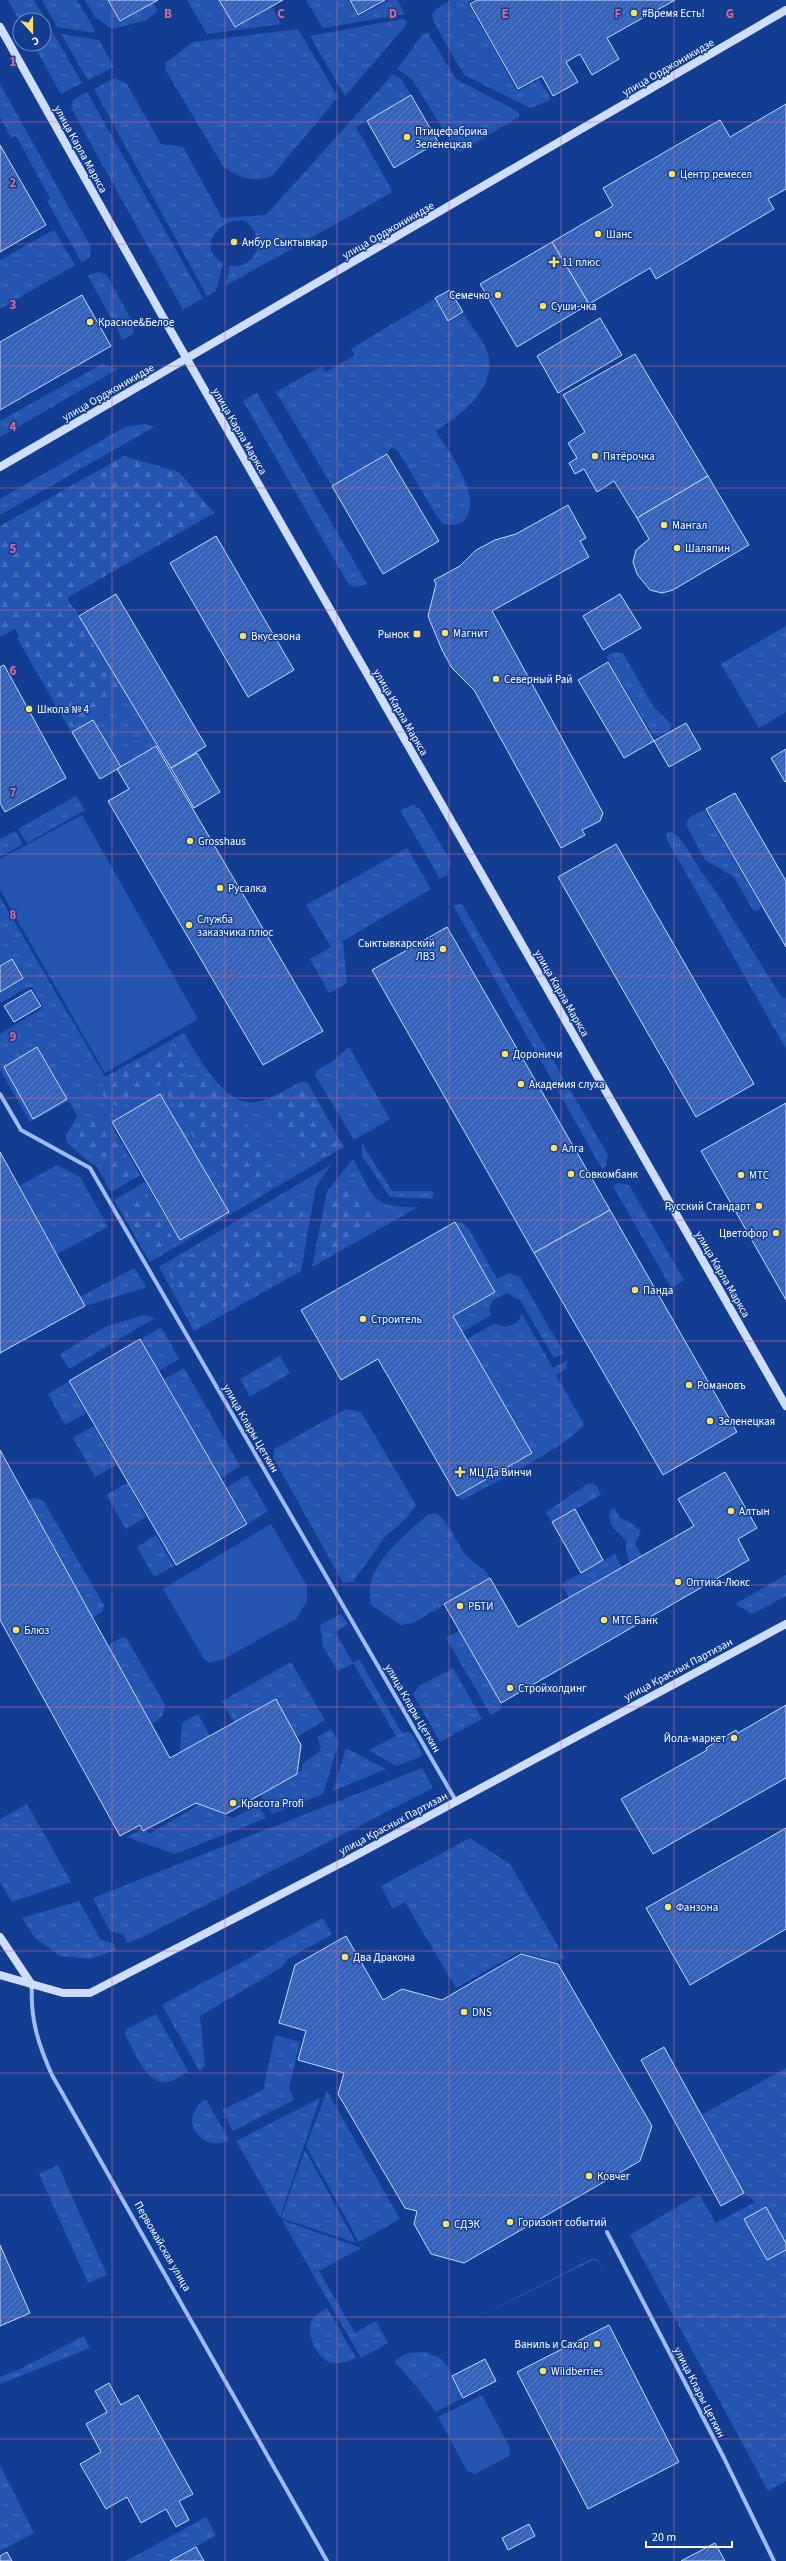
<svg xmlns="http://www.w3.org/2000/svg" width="786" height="2561" font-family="'Source Sans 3',sans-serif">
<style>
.grass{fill:url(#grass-tufts)}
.forest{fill:url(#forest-firs)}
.park{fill:#2455b1}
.building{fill:url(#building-hatch);stroke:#c7d9fd}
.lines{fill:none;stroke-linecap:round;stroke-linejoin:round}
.street{stroke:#9fbcf2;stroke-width:4}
.secondary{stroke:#ceddfc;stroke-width:8}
.grid{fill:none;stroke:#d76994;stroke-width:1;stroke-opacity:0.55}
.poi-dot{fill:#ffe260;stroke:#123d92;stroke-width:1.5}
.labels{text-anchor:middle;stroke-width:3;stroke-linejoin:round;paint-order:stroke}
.poi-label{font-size:11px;fill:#fff;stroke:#123d92;text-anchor:start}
.street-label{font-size:11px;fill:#fff;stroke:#123d92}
.grid-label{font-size:13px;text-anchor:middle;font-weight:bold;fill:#d76994;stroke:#123d92;stroke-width:3;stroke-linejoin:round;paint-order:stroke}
</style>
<defs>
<pattern id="grass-tufts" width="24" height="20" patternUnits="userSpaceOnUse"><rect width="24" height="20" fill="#2455b1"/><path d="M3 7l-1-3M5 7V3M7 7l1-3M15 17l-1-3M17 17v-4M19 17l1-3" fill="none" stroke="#456ebd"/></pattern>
<pattern id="forest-firs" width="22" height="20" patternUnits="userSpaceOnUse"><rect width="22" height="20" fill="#2455b1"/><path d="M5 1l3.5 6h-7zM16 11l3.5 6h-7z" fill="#456ebd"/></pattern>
<pattern id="building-hatch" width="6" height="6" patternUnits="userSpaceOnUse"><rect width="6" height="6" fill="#3663b9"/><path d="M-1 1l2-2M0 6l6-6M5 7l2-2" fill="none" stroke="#547ac4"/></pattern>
</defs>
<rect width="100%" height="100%" fill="#123d92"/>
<g class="grass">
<polygon points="8,0 34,0 82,83 61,94 33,44 44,44 44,20 20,22"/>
<polygon points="42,0 77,0 95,30 94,33 57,27"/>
<polygon points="85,0 107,0 120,22 153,3 158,10 147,20 112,29 95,17"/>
<polygon points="187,0 219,0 235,28 272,7 281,24 207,34"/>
<polygon points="306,0 348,0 358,17 389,0 397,0 405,14 323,28"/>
<polygon points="451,0 472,0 468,3 517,91 539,80 550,96 550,100 531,108 526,106 464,75 433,21 432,15 436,9"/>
<polygon points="402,19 406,20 407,24 345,96 310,36"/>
<path d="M 298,29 L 338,97 L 272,176 C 254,183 238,178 223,166 L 166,71 L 165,63 L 193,42 Z"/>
<polygon points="428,33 456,79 515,110 519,113 519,117 460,152 456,150 412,79 397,69 422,35"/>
<polygon points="61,34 99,40 114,67 88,80"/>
<path d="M 393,74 L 402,80 L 411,95 L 356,127 L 392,190 L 391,193 L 225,286 L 230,266 C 244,268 252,261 257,249 C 257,187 182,241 223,263 L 216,291 L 207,296 L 94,89 L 115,78 L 127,84 L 161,144 L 183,147 L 222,218 L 266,215 Z"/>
<polygon points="0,84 91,247 90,257 82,263 47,201 50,198 16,136 11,138 0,117"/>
<polygon points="87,92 203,298 183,310 71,108 73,100"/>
<polygon points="54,230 75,265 0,309 0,260"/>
<polygon points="98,272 106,274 133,323 133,334 123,340 88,276"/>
<path d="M 434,299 L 448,322 L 464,314 C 470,324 485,343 488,354 C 497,388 461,415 436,431 C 448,451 482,494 466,518 C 460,526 452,526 443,524 L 436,515 L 397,449 L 391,448 L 387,454 L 332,486 L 276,392 L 322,366 L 326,372 L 355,355 L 351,349 Z"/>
<polygon points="102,364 118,369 0,437 0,421"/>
<polygon points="257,393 367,584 356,587 349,585 243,401"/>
<polygon points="145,424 154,427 0,515 0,499 125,427"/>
<polygon points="74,607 158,746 98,779 17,638"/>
<polygon points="786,626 786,712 759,728 721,664"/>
<polygon points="614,652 623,653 653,706 672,725 669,731 657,736 652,734 607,658 608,655"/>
<polygon points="76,796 85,810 27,843 18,829"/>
<polygon points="413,805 420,809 451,862 447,875 440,879 400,810"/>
<polygon points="701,811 705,811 761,906 758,911 753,910 734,877 705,860 686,825 689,818"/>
<polygon points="15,831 23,844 0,857 0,839"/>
<path d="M 672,832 C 685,838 698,872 711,884 L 782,998 L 786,998 L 786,1049 L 667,840 L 666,833 Z"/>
<polygon points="407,848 431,889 343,941 347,983 329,993 310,959 331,947 306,905"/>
<path d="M 0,897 L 105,1077 L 184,1033 C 197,1055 226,1109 256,1102 C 272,1099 287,1089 301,1082 L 307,1082 L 344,1147 L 150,1262 L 114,1200 L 145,1182 L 180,1241 L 228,1212 L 160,1094 L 110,1123 L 140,1175 L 111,1192 L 96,1166 L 89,1162 L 67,1143 L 66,1136 L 77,1116 L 69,1101 L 30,1122 L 0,1070 L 0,1034 L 41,1009 L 43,1006 L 32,987 L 28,987 L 0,1003 Z"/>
<polygon points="462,904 608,1155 606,1166 602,1169 453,905"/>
<polygon points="349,1047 390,1119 354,1140 315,1075 317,1070 333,1061"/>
<polygon points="362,1144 392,1191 432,1191 434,1193 432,1199 390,1197 362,1156"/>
<path d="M 353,1159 C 374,1196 370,1209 418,1207 L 312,1267 L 327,1191 Z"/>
<polygon points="332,1164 316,1186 301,1271 194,1331 159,1267"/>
<polygon points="57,1165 80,1177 108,1227 57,1254 19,1186"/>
<polygon points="618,1183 629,1185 684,1280 671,1288 613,1186"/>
<polygon points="455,1222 461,1222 469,1229 497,1279 509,1273 520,1277 564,1353 554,1358 520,1300 507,1293 493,1300 489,1309 491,1315 462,1332 453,1316 495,1292"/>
<polygon points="134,1268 146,1286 145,1288 85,1306 80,1297"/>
<path d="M 522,1314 L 553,1368 L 568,1360 L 566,1368 L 556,1375 L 584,1424 C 573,1443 487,1487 462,1500 L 457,1496 L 532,1454 L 467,1339 L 495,1323 C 506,1330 517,1326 522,1314 Z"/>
<polygon points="144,1315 155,1318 69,1369 60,1354 105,1327"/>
<polygon points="161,1327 179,1359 159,1371 141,1339"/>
<polygon points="280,1356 290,1373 250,1397 240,1379"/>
<polygon points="184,1368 240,1466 221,1478 164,1379"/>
<polygon points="68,1382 86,1413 65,1425 48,1394"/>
<polygon points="346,1409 361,1412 416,1505 406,1519 385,1537 353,1582 343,1583 273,1457 274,1449"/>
<polygon points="94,1426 116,1465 95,1477 73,1438"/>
<polygon points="247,1475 268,1511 248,1524 227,1487"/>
<polygon points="127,1483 146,1517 126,1529 106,1495"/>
<polygon points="589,1483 597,1486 601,1495 552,1522 546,1512"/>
<polygon points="34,1498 43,1500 104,1605 102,1612 93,1618 28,1500"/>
<path d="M 614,1508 L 620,1518 L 630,1522 L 641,1531 L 635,1544 L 642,1556 L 630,1563 L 626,1551 L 626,1540 C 616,1531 607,1526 610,1511 Z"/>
<path d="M 436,1513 C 453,1525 456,1547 470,1559 C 478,1566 485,1568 490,1578 L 413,1623 L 401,1625 L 371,1605 C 361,1567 404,1536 429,1514 Z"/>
<polygon points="156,1535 174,1566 154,1577 137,1547"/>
<polygon points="615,1554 622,1568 569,1598 561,1584"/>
<polygon points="786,1575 786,1596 752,1614 735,1604"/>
<polygon points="341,1614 348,1624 335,1632 353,1663 359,1659 402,1733 408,1732 412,1734 422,1753 420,1757 396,1766 369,1750 396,1736 353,1663 338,1672 323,1646 320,1625"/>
<polygon points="459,1631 501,1703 501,1709 491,1715 446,1638"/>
<polygon points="123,1637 127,1639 165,1705 163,1715 152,1725 108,1645"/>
<polygon points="291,1662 325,1720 297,1737 276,1699 234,1722 222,1701"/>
<polygon points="453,1668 482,1719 440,1742 413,1694 419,1686"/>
<polygon points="198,1714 210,1736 180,1752 182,1723"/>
<polygon points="331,1729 339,1742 323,1794 272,1814 260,1794 302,1770 302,1764 319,1752 321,1746 317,1737"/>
<polygon points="346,1748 386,1769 333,1791"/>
<polygon points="422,1768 433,1788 143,1937 127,1943 123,1934 110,1931 93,1898"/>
<polygon points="27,1804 71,1882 12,1902 0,1882 0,1819"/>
<polygon points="200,1804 233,1818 259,1805 266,1818 175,1854 127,1837 145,1827 149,1834"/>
<polygon points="470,1838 510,1864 565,1958 555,1961 519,1952 456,1988 405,1902 393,1909 381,1886"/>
<polygon points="79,1901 100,1939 114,1944 117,1950 90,1959 60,1956 35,1938 22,1918"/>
<polygon points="323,1918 332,1934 288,1959 282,1967 200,2016 205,2065 200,2072 162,2005"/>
<path d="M 156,2014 L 188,2071 C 183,2074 177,2079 172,2081 C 146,2089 135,2051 125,2034 L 127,2029 Z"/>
<polygon points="275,2035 300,2042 289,2088 294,2100 233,2131 222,2110 263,2090"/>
<polygon points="786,2068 786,2481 768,2491 630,2235 699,2194 716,2223 755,2202 744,2193 701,2115"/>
<polygon points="327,2091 400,2219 359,2242 306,2146"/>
<polygon points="320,2098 280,2217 236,2141"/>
<path d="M 206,2099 L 229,2140 C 202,2154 175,2119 206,2099 Z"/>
<polygon points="305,2150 356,2243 281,2218"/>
<polygon points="58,2165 107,2275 88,2283 39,2174"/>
<polygon points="282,2220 361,2248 319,2271 355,2333 376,2321 388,2343 361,2358"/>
<polygon points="591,2259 597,2259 605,2273 597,2261 593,2260 467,2323"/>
<path d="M 327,2308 L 356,2358 C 347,2362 339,2365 329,2362 C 316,2357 303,2329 314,2317 C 317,2314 323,2311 327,2308 Z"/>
<polygon points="84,2336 90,2348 0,2384 0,2377 22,2368"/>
<polygon points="425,2352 440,2358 448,2367 415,2385 394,2361 408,2353"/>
<polygon points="0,2465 34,2533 0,2551"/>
<polygon points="206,2517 216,2535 170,2561 126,2561"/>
</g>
<g class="forest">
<polygon points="124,456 179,472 214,513 67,598 124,697 71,728 15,629 0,637 0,526"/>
<path d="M 165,1047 L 171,1047 L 183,1059 L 184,1067 L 180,1073 L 122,1106 C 108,1106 97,1095 105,1082 Z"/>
<path d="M 189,1075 C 225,1075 257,1147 273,1175 L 271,1184 L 239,1205 L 233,1205 L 168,1095 L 168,1087 Z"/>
<path d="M 300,1088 L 306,1089 L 336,1138 L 337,1145 C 329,1154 321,1160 309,1161 L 303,1158 L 272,1104 L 274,1098 Z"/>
<path d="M 98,1116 L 105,1120 L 133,1168 L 134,1173 C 113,1196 110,1175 98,1162 C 91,1154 82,1152 75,1142 C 75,1128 86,1120 98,1116 Z"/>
<polygon points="340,1182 366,1204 377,1207 384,1212 386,1219 327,1255 320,1256 318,1250 329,1194"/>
<polygon points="137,1191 146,1193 174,1240 174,1245 162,1253 149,1254 119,1204 123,1198"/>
<path d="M 299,1195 L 304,1208 L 291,1269 L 206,1318 C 201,1319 196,1319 191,1315 C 184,1309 170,1280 169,1270 L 174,1264 L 291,1196 Z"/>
</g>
<g class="park">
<polygon points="82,815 198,1019 105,1073 0,890 0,859"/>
<polygon points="271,1524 307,1586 307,1601 296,1619 224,1659 210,1663 204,1659 163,1589"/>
<polygon points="448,2367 463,2398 436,2412 415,2385"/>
<polygon points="482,2395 510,2448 509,2456 475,2474 467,2471 438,2417"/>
</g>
<g class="building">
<polygon points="108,0 158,0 120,21"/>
<polygon points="219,0 283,0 235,27"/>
<polygon points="350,0 385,0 358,15"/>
<polygon points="477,0 675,0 607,38 619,59 592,75 580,54 566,62 578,82 553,96 542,76 518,89 470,4"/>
<polygon points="411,95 438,142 394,168 367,121"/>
<polygon points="786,104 786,189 768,199 774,209 656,279 650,268 589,304 552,242 613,206 603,188 720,120 730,137"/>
<polygon points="0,145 46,225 0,252"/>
<polygon points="552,242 589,304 517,347 480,284"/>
<polygon points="450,290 463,312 448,321 435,298"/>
<polygon points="82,295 111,346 0,410 0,342"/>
<polygon points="600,318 622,355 558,393 537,356"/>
<polygon points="635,354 708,476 637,518 614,481 597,492 584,469 575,474 569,463 577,458 568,443 585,432 563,395"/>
<polygon points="387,454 439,541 383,574 332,486"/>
<polygon points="708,476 749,545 673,590 662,593 650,590 637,574 633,562 636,550 649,539 637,518"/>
<polygon points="568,505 586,538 580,541 589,557 492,611 603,813 600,821 582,830 585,835 561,848 474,690 452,668 442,650 428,616 436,584 434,580 460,566 476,550 495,540 516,534"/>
<polygon points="216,536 294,670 248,697 170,563"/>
<polygon points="116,594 206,746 171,768 79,616"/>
<polygon points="620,594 641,628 603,650 583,616"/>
<polygon points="608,662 654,741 624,758 578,680"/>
<polygon points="4,665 66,778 5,812 0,803 0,667"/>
<polygon points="93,720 121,767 100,779 72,732"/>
<polygon points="686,723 701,749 669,767 654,741"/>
<polygon points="156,746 323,1031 263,1065 108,801 129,789 117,769"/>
<polygon points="786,749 786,781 785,782 771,758"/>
<polygon points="197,753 220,792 194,808 171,768"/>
<polygon points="735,793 786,881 786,947 706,809"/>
<polygon points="616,844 754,1084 696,1117 558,877"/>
<polygon points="447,927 610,1210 534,1253 372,970"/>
<polygon points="12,959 23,978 0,992 0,966"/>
<polygon points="31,990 41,1006 14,1022 4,1006"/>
<polygon points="37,1047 67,1099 33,1119 4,1067"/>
<polygon points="160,1094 229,1212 180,1240 112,1122"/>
<polygon points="786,1103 786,1300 701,1151"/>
<polygon points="0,1152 85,1306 0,1353"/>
<polygon points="610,1210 737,1432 663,1475 534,1253"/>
<polygon points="455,1222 495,1292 453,1316 532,1453 457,1496 378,1359 341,1380 301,1310"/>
<polygon points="140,1339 247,1524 176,1565 69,1381"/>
<polygon points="0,1450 170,1758 276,1699 301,1745 297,1774 226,1814 196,1803 143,1831 140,1825 120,1836 0,1620"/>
<polygon points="725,1472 757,1528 738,1539 749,1560 501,1703 444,1604 490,1578 518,1627 694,1526 678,1499"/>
<polygon points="575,1509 603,1560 581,1573 552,1522"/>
<polygon points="786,1705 786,1778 653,1854 621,1799 707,1750 706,1748 736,1730 738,1733"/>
<polygon points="786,1828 786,1929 690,1985 646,1908"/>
<polygon points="346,1936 383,2000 402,1989 442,2000 521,1954 558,1964 652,2126 640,2161 464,2263 431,2254 414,2224 417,2211 405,2208 338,2094 344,2073 298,2060 306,2031 279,2023 295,1965"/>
<polygon points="664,2047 744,2193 721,2206 641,2060"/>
<polygon points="766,2207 786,2243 786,2250 767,2260 744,2219"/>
<polygon points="0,2245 30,2313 0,2326"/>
<polygon points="609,2325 679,2462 588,2509 517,2372"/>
<polygon points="485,2359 496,2381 463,2398 452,2376"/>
<polygon points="109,2383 121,2405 138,2395 193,2494 179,2501 189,2520 176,2527 166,2509 141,2523 127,2497 106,2509 80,2464 101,2452 86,2424 107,2412 95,2391"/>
<polygon points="529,2524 535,2536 508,2550 502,2538"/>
<polygon points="715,2543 725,2561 681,2561"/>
<polygon points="196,2547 204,2561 170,2561"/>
<polygon points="7,2552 12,2561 0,2561 0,2556"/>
</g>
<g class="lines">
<g class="street">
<polyline points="0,1094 21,1130 90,1168 456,1801"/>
<path d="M 32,1985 C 30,2018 38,2044 52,2075 L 327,2561"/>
<polyline points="607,2232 724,2458 774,2561"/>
</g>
<g class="secondary">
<polyline points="0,27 168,326 786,1406"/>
<polyline points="0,467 786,10"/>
<polyline points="0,1937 32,1985"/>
<polyline points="0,1975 63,1993 90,1993 351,1858 786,1624"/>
</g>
</g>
<path class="grid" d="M 112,0 L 112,2561M 225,0 L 225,2561M 337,0 L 337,2561M 449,0 L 449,2561M 561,0 L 561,2561M 674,0 L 674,2561M 0,122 L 786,122M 0,244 L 786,244M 0,366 L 786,366M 0,488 L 786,488M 0,610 L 786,610M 0,732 L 786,732M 0,854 L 786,854M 0,976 L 786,976M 0,1098 L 786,1098M 0,1220 L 786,1220M 0,1341 L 786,1341M 0,1463 L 786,1463M 0,1585 L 786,1585M 0,1707 L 786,1707M 0,1829 L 786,1829M 0,1951 L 786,1951M 0,2073 L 786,2073M 0,2195 L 786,2195M 0,2317 L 786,2317M 0,2439 L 786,2439"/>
<g class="poi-dot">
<circle cx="634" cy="13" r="4"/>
<circle cx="407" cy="137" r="4"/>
<circle cx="672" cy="174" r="4"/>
<circle cx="598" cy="234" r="4"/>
<circle cx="234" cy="242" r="4"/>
<path d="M552 256h4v4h4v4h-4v4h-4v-4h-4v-4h4z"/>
<circle cx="498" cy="295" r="4"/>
<circle cx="543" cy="306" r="4"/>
<circle cx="90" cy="322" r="4"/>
<circle cx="595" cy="456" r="4"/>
<circle cx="664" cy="525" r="4"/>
<circle cx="677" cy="548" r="4"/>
<circle cx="445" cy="633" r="4"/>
<rect x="413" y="630" width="8" height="8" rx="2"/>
<circle cx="243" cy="636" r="4"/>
<circle cx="496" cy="679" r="4"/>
<circle cx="29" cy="709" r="4"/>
<circle cx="190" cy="841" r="4"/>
<circle cx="220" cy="888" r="4"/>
<circle cx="189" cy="925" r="4"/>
<circle cx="443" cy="949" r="4"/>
<circle cx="505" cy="1054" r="4"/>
<circle cx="521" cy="1084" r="4"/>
<circle cx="554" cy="1148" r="4"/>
<circle cx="571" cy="1174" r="4"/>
<circle cx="741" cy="1175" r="4"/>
<circle cx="759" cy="1206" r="4"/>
<circle cx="776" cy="1233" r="4"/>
<circle cx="635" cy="1290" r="4"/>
<circle cx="363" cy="1319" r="4"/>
<circle cx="689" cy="1385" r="4"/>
<circle cx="710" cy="1421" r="4"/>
<path d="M458 1466h4v4h4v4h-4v4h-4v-4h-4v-4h4z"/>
<circle cx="731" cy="1511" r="4"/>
<circle cx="678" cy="1582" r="4"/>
<circle cx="460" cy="1606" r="4"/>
<circle cx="604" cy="1620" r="4"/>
<circle cx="16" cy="1630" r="4"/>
<circle cx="510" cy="1688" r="4"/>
<circle cx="734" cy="1738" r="4"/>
<circle cx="233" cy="1803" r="4"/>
<circle cx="668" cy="1907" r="4"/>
<circle cx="345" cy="1957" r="4"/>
<circle cx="464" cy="2012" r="4"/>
<circle cx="589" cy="2176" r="4"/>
<circle cx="510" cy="2222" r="4"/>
<circle cx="446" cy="2224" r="4"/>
<circle cx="597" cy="2344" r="4"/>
<circle cx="543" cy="2371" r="4"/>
</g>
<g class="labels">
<g class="poi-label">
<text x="642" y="17">#Время Есть!</text>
<text x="415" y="135">Птицефабрика<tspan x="415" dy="13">Зеленецкая</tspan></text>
<text x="680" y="178">Центр ремесел</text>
<text x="606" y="238">Шанс</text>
<text x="242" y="246">Анбур Сыктывкар</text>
<text x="562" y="266">11 плюс</text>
<text x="490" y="299" text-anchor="end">Семечко</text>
<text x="551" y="310">Суши-чка</text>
<text x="98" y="326">Красное&amp;Белое</text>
<text x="603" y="460">Пятёрочка</text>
<text x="672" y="529">Мангал</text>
<text x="685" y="552">Шаляпин</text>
<text x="453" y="637">Магнит</text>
<text x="409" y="638" text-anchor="end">Рынок</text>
<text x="251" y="640">Вкусезона</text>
<text x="504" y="683">Северный Рай</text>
<text x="37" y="713">Школа № 4</text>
<text x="198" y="845">Grosshaus</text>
<text x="228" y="892">Русалка</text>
<text x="197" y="923">Служба<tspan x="197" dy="13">заказчика плюс</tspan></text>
<text x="435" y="947" text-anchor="end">Сыктывкарский<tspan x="435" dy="13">ЛВЗ</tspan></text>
<text x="513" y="1058">Дороничи</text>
<text x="529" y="1088">Академия слуха</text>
<text x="562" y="1152">Алга</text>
<text x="579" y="1178">Совкомбанк</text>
<text x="749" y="1179">МТС</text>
<text x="751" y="1210" text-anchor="end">Русский Стандарт</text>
<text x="768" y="1237" text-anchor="end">Цветофор</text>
<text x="643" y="1294">Панда</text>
<text x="371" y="1323">Строитель</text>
<text x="697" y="1389">Романовъ</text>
<text x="718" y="1425">Зеленецкая</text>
<text x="469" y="1476">МЦ Да Винчи</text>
<text x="739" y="1515">Алтын</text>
<text x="686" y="1586">Оптика-Люкс</text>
<text x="468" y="1610">РБТИ</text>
<text x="612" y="1624">МТС Банк</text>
<text x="24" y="1634">Блюз</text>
<text x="518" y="1692">Стройхолдинг</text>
<text x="726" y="1742" text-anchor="end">Йола-маркет</text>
<text x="241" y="1807">Красота Profi</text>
<text x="676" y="1911">Фанзона</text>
<text x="353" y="1961">Два Дракона</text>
<text x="472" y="2016">DNS</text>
<text x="597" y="2180">Ковчег</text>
<text x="518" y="2226">Горизонт событий</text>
<text x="454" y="2228">СДЭК</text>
<text x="589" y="2348" text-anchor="end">Ваниль и Сахар</text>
<text x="551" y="2375">Wildberries</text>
</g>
<g class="street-label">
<text transform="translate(668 67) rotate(-30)" y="4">улица Орджоникидзе</text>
<text transform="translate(81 149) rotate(61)" y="4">улица Карла Маркса</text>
<text transform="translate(388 230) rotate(-30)" y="4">улица Орджоникидзе</text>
<text transform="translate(108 392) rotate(-30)" y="4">улица Орджоникидзе</text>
<text transform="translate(240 431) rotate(60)" y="4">улица Карла Маркса</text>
<text transform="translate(401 712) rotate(60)" y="4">улица Карла Маркса</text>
<text transform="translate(562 993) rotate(60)" y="4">улица Карла Маркса</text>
<text transform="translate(723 1274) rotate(60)" y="4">улица Карла Маркса</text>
<text transform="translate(251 1428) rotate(60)" y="4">улица Клары Цеткин</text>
<text transform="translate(678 1669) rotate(-28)" y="4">улица Красных Партизан</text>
<text transform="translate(413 1708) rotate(60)" y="4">улица Клары Цеткин</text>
<text transform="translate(393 1823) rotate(-28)" y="4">улица Красных Партизан</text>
<text transform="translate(163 2246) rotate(60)" y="4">Первомайская улица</text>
<text transform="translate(700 2392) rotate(63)" y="4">улица Клары Цеткин</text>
</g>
</g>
<g class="grid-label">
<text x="168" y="18">B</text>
<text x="281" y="18">C</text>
<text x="393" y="18">D</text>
<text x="505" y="18">E</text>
<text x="618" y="18">F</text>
<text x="730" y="18">G</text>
<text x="13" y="66">1</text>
<text x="13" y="187">2</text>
<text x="13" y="309">3</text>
<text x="13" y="431">4</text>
<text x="13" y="553">5</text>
<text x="13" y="675">6</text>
<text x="13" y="797">7</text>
<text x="13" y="919">8</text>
<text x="13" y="1041">9</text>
</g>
<g transform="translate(32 32) rotate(159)"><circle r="19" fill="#123d92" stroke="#718bbe"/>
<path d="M0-3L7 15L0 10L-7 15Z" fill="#ffe260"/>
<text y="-6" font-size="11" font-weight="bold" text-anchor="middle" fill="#ffffff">С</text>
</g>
<path d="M646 2541v6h86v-6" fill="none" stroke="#ffffff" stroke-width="2"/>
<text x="652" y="2541" font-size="12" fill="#ffffff" stroke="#123d92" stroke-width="3" paint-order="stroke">20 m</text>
</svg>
